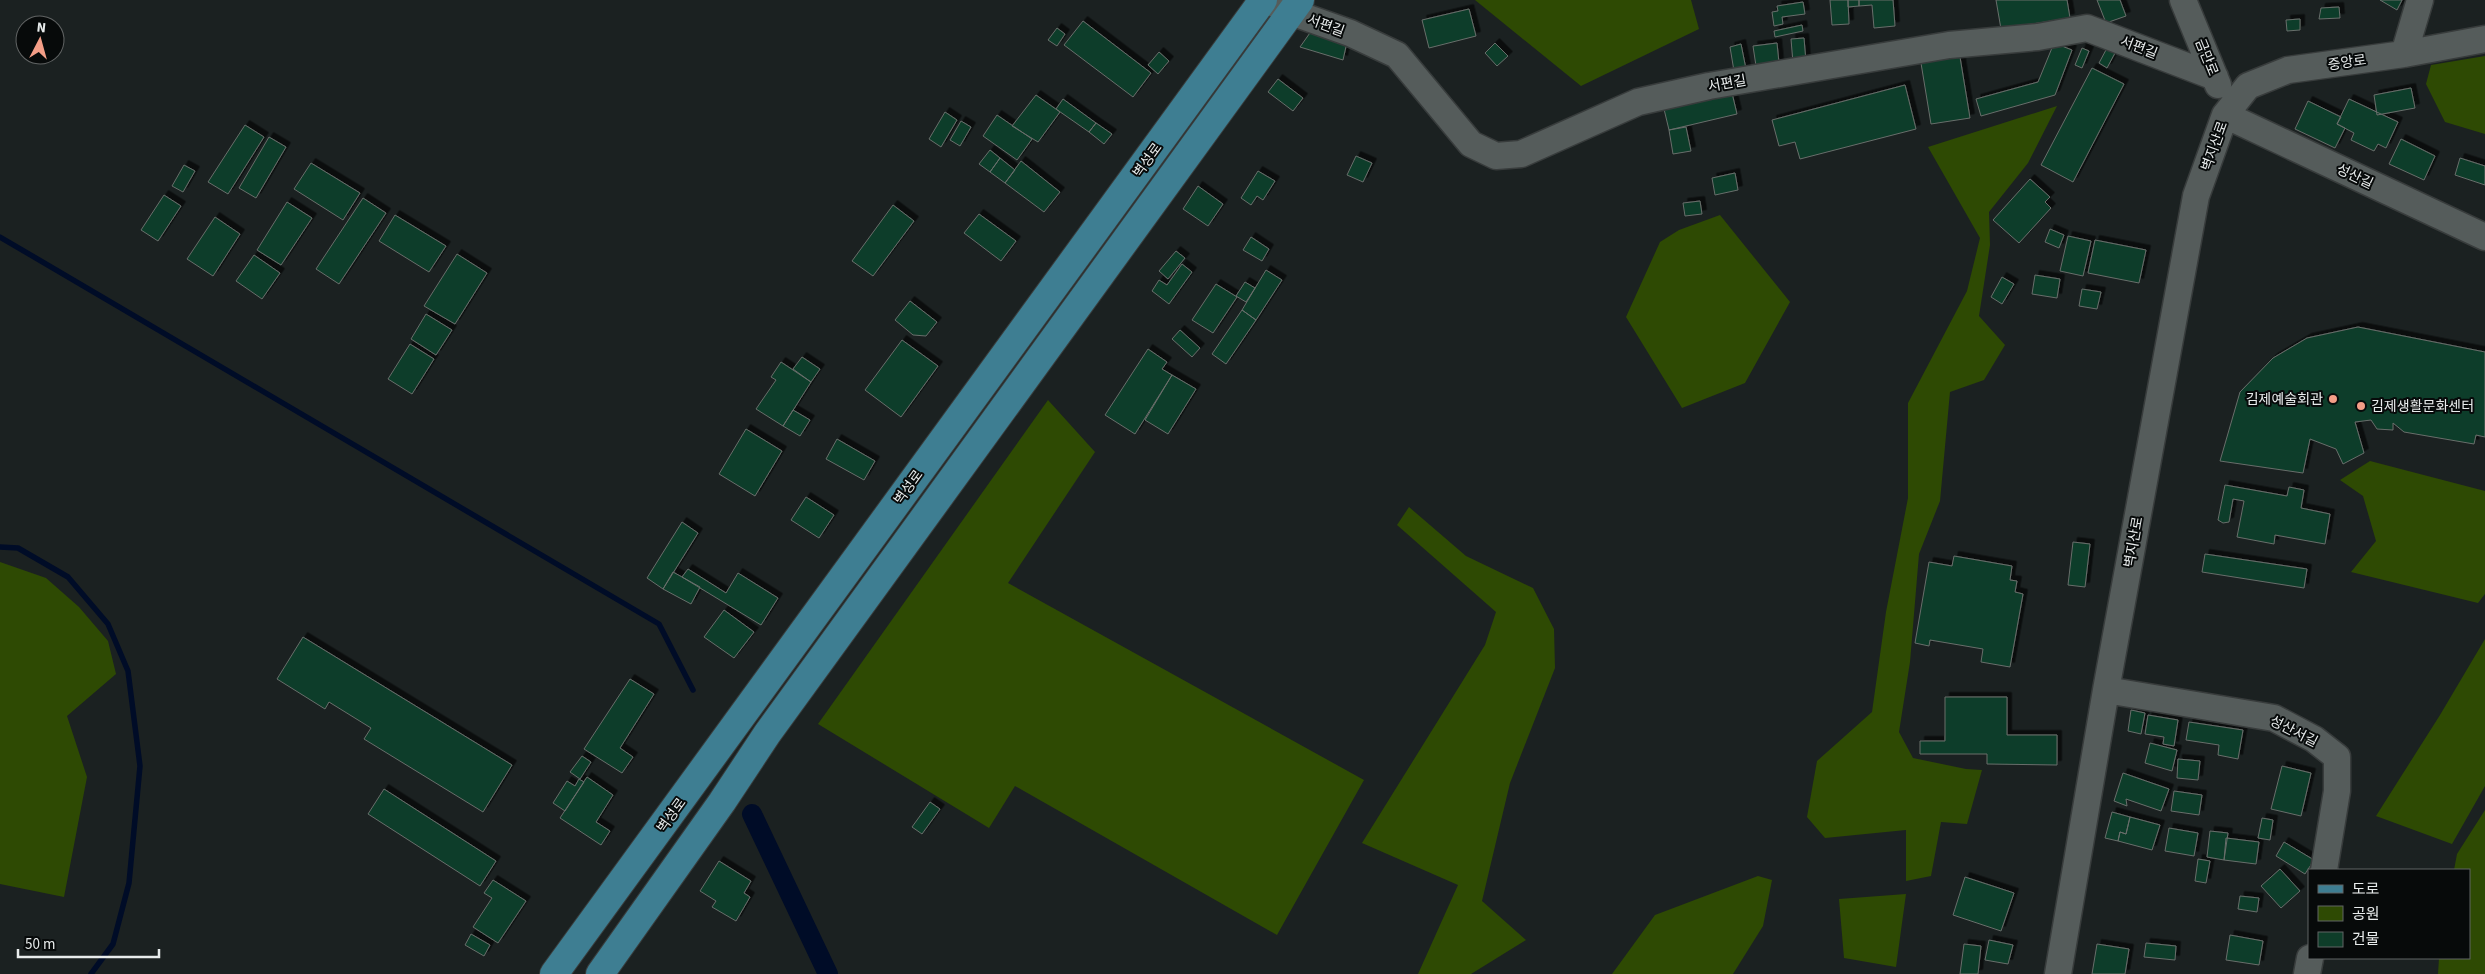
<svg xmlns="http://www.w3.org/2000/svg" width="2485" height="974" viewBox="0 0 2485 974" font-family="'Source Sans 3','Noto Sans KR',sans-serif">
  <defs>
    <filter id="shadow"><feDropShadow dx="4.5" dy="-4.5" stdDeviation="0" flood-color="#0009"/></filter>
  </defs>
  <rect width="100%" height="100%" fill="#1b2121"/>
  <path fill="#2e4a03" d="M 1475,0 L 1691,0 L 1699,29 L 1581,86 Z
    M 2485,56 L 2485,134 L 2445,122 L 2426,84 L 2431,65 Z
    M 2057,106 L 2028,163 L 1989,212 L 1990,245 L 1979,316 L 2005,345 L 1984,380 L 1950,392 L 1940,501 L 1919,554 L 1910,662 L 1899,732 L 1913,758 L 1966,769 L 1982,770 L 1967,824 L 1941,822 L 1931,876 L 1906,881 L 1906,830 L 1825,838 L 1807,817 L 1817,761 L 1872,712 L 1886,612 L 1908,498 L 1908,403 L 1967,291 L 1980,238 L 1928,147 Z
    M 1720,215 L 1790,302 L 1745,383 L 1682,408 L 1626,317 L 1660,242 L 1679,230 Z
    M 1048,400 L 1095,452 L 1008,583 L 1364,780 L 1277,935 L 1015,786 L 989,828 L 818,724 Z
    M 2370,461 L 2485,491 L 2485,594 L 2478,603 L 2351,572 L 2376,541 L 2363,496 L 2340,480 Z
    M 1409,507 L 1466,556 L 1533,588 L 1554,629 L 1555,668 L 1510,783 L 1482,901 L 1526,940 L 1471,974 L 1418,974 L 1458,885 L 1362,843 L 1485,645 L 1496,612 L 1397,525 Z
    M 0,562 L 46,578 L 79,607 L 108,641 L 116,674 L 67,716 L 87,777 L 64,897 L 0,884 Z
    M 2485,639 L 2485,786 L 2452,844 L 2376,816 L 2440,715 Z
    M 2485,810 L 2485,974 L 2438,974 L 2439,958 L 2469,958 L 2469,870 L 2454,870 L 2457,854 Z
    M 1758,876 L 1772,880 L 1763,926 L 1733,974 L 1612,974 L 1655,915 Z
    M 1906,894 L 1896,967 L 1844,958 L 1839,899 Z"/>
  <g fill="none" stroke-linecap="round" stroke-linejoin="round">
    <path stroke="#000c27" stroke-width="5.5" d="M 0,237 L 659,624 L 693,690
      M 0,547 L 18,548 L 68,577 L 108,624 L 128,671 L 140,766 L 129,883 L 113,944 L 91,974"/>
    <path stroke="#000c27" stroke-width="20" d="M 752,814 L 828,974"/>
  </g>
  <path fill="#0e3d29" stroke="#686e6b" filter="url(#shadow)" d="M 1830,0 L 1848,0 L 1849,24 L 1832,25 Z
    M 1848,0 L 1859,0 L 1859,6 L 1848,7 Z
    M 1859,0 L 1893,0 L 1895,26 L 1874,28 L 1872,5 L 1859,6 Z
    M 1996,0 L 2067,0 L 2070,18 L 2001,29 Z
    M 2097,0 L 2120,0 L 2126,16 L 2106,23 Z
    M 2380,0 L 2402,0 L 2397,10 Z
    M 1803,2 L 1805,14 L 1782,17 L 1783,24 L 1774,26 L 1772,12 L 1778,11 L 1777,6 Z
    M 2339,7 L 2340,18 L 2319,19 L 2321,8 Z
    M 1469,9 L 1476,36 L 1429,48 L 1422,20 Z
    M 2300,19 L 2300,30 L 2287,31 L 2286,20 Z
    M 1083,21 L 1151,73 L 1133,97 L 1064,45 Z
    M 1802,25 L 1803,31 L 1775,37 L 1774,31 Z
    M 1057,28 L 1065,34 L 1057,46 L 1048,40 Z
    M 1312,30 L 1347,42 L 1343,60 L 1300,47 Z
    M 1804,38 L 1806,62 L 1793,63 L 1791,39 Z
    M 1495,43 L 1508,56 L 1497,66 L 1485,53 Z
    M 1777,43 L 1779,63 L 1756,66 L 1753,46 Z
    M 2054,43 L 2072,50 L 2055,95 L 1981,116 L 1976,99 L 2038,82 Z
    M 1741,44 L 1746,69 L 1734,71 L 1730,47 Z
    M 2082,48 L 2089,51 L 2082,68 L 2075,65 Z
    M 2107,48 L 2115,53 L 2107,68 L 2099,63 Z
    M 1959,51 L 1970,118 L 1931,124 L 1920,57 Z
    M 1159,52 L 1169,61 L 1158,74 L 1148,65 Z
    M 2092,68 L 2124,84 L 2073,182 L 2041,165 Z
    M 1278,79 L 1303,98 L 1293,111 L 1268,92 Z
    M 1905,85 L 1916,129 L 1800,159 L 1795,142 L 1779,146 L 1772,120 Z
    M 2411,88 L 2415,108 L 2377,115 L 2374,95 Z
    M 1732,93 L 1737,114 L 1669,130 L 1664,109 Z
    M 1036,95 L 1060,112 L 1038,142 L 1012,126 Z
    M 1063,99 L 1096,123 L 1089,132 L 1056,109 Z
    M 2349,99 L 2398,122 L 2386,148 L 2378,144 L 2374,151 L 2351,140 L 2354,133 L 2337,124 Z
    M 2308,101 L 2341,117 L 2337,124 L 2345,128 L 2335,148 L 2295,129 Z
    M 945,112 L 957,120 L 941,147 L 929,139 Z
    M 997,115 L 1032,139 L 1017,160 L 983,136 Z
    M 961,121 L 971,127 L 960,146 L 950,140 Z
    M 1096,123 L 1112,134 L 1104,144 L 1089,132 Z
    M 245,125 L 264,137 L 228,194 L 208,182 Z
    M 1686,127 L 1691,151 L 1673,154 L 1669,130 Z
    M 269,137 L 286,147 L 256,198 L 239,188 Z
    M 2401,139 L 2435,156 L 2424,180 L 2389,164 Z
    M 990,150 L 1000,158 L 990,172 L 979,164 Z
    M 1356,156 L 1372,163 L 1363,182 L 1347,175 Z
    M 1000,158 L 1015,170 L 1005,183 L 990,172 Z
    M 2460,158 L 2485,166 L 2485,185 L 2455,175 Z
    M 1021,161 L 1060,192 L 1044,212 L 1005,183 Z
    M 311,163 L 360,193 L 343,220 L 294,189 Z
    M 184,165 L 195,171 L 183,192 L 172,186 Z
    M 1258,171 L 1275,181 L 1263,200 L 1257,196 L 1251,205 L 1241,198 Z
    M 1735,173 L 1738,190 L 1715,195 L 1712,178 Z
    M 2030,179 L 2050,197 L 2045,202 L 2051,208 L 2019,243 L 1993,220 Z
    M 1198,186 L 1223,204 L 1208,226 L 1183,209 Z
    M 164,195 L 181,206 L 158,241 L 141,230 Z
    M 363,198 L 386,213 L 339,284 L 316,269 Z
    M 1700,201 L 1702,214 L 1685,216 L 1683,203 Z
    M 287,202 L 312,218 L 281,265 L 257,250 Z
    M 893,205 L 914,221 L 873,276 L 852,261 Z
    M 979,214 L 1016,241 L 1001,261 L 964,233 Z
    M 395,215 L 446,246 L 429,272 L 379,241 Z
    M 215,217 L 240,234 L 213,276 L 187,259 Z
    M 2050,229 L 2064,235 L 2059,248 L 2045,242 Z
    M 2068,236 L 2091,241 L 2083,276 L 2060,271 Z
    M 1251,237 L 1269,249 L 1262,261 L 1243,250 Z
    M 2095,240 L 2146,250 L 2139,283 L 2088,273 Z
    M 1176,251 L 1185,258 L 1168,279 L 1159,271 Z
    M 457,254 L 487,273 L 455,324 L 424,306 Z
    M 254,255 L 280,273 L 262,299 L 236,281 Z
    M 1182,264 L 1192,272 L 1169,304 L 1152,291 L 1159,280 L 1167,285 Z
    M 1266,270 L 1282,280 L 1256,320 L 1242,310 Z
    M 2035,275 L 2060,279 L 2057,298 L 2032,294 Z
    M 2002,277 L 2014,284 L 2002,304 L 1991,297 Z
    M 1245,282 L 1255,288 L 1246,302 L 1236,296 Z
    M 1216,284 L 1237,297 L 1213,333 L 1192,320 Z
    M 2082,289 L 2101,292 L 2097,309 L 2079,306 Z
    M 910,301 L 937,322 L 926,336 L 913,335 L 895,320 Z
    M 1242,310 L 1256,320 L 1226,364 L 1212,354 Z
    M 426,314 L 452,330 L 436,355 L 411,339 Z
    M 2358,327 L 2485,352 L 2485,437 L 2476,435 L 2474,444 L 2404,432 L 2393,423 L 2393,430 L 2377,429 L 2371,420 L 2355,422 L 2364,453 L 2343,464 L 2336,449 L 2310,439 L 2303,473 L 2220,461 L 2240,392 L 2273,358 L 2307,338 Z
    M 1180,330 L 1200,348 L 1192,357 L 1172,339 Z
    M 902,340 L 938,366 L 901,417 L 865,390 Z
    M 410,344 L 434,359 L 412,394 L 388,379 Z
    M 1148,349 L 1167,362 L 1162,369 L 1172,375 L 1135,434 L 1105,415 Z
    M 802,357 L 820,369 L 811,382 L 793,369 Z
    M 781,362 L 811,382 L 783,426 L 756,409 L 776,380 L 771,377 Z
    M 1172,375 L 1196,389 L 1168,434 L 1145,420 Z
    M 793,410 L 810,420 L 800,436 L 783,426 Z
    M 746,429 L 782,451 L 755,496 L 719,474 Z
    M 837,439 L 875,461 L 864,480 L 826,459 Z
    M 2225,485 L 2287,496 L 2289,487 L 2304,490 L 2301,508 L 2330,514 L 2325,544 L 2275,535 L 2274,544 L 2237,537 L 2244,501 L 2233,499 L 2229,522 L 2223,523 L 2218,520 Z
    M 806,497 L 834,515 L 819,538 L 791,520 Z
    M 682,522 L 698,533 L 663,589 L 647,578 Z
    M 2073,542 L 2090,544 L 2085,587 L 2068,585 Z
    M 2205,554 L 2307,569 L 2304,588 L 2202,572 Z
    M 1954,556 L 2012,566 L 2010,580 L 2017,581 L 2015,592 L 2023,594 L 2010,667 L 1981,662 L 1983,649 L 1930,640 L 1929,646 L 1915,643 L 1929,562 L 1952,566 Z
    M 688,569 L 726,593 L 738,573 L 778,598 L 761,625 L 682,577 Z
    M 673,572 L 700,587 L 691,604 L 663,589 Z
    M 724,610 L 754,632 L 734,658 L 704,637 Z
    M 303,637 L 512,765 L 483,812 L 364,739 L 371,728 L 329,702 L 325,709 L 277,679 Z
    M 630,679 L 654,694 L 620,748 L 633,757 L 622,773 L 584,749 Z
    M 1945,697 L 2007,697 L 2007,735 L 2057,735 L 2057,765 L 1987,764 L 1987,754 L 1920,754 L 1920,741 L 1945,741 Z
    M 2131,710 L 2145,713 L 2141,734 L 2128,731 Z
    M 2148,715 L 2178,720 L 2174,746 L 2163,744 L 2164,737 L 2145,734 Z
    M 2189,722 L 2243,730 L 2238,759 L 2218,755 L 2219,745 L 2186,740 Z
    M 2150,743 L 2177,750 L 2172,771 L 2145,763 Z
    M 582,756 L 591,762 L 580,779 L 570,772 Z
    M 2178,759 L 2200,761 L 2198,780 L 2177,778 Z
    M 2282,766 L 2311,773 L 2301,816 L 2271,809 Z
    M 2123,773 L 2169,789 L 2161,811 L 2126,799 L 2127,806 L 2114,801 Z
    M 587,777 L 613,795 L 596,822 L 610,831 L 601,845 L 560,818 Z
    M 579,779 L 584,782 L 565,811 L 553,803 L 567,781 L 575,786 Z
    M 384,789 L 496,861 L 480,886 L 368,814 Z
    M 2174,791 L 2202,795 L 2199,815 L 2171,811 Z
    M 930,802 L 940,809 L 922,834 L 912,827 Z
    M 2112,812 L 2130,817 L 2126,834 L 2120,832 L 2118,841 L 2105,838 Z
    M 2130,817 L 2160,825 L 2152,850 L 2118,841 L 2120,832 L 2126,834 Z
    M 2262,818 L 2273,820 L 2270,840 L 2258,838 Z
    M 2169,828 L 2198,833 L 2194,856 L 2165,851 Z
    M 2210,831 L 2228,833 L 2224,860 L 2207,857 Z
    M 2226,838 L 2259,842 L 2256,864 L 2224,860 Z
    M 2284,842 L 2314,860 L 2305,874 L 2276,856 Z
    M 2198,859 L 2210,861 L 2206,883 L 2195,881 Z
    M 719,861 L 751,881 L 744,893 L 750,897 L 736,921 L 712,907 L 716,901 L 700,891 Z
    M 2280,869 L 2300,891 L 2281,908 L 2261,886 Z
    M 1965,877 L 2014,893 L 2001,931 L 1953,915 Z
    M 493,880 L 526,901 L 498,943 L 473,927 L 492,898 L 484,893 Z
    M 2240,896 L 2259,898 L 2257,912 L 2238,909 Z
    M 471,934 L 490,945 L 484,956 L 465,945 Z
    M 2230,935 L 2263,941 L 2259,965 L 2226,960 Z
    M 1989,940 L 2013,945 L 2008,964 L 1985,960 Z
    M 2146,943 L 2176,946 L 2175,960 L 2144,957 Z
    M 1964,944 L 1981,946 L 1978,974 L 1960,974 Z
    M 2097,944 L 2129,949 L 2125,974 L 2092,974 Z"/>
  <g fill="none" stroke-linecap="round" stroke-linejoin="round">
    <g stroke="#383c3c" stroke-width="29">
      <path id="minor" d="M 1267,0 L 1291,12 L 1350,33 L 1397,55 L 1471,144 L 1496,156 L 1521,154 L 1638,102 L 1709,86 L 1949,45 L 2038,37 L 2087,28 L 2215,77
        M 2183,0 L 2218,85
        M 2404,54 L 2420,0
        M 2225,115 L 2485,237
        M 2106,690 L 2274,718 L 2314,739 L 2337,757 L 2337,791 L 2324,870
        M 2058,974 L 2106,690 L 2196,196 L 2225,115 L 2248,86 L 2288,70 L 2404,54 L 2485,39
        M 2307,974 L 2310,958"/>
    </g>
    <g stroke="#383c3c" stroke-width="30">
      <path id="major" d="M 554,974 L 1263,0
        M 600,974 L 722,802 L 767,734 L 1300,0"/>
    </g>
    <use href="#minor" stroke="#555c5b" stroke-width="26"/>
    <use href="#major" stroke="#3e7e92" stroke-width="28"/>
  </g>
  <g fill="#f49e87" stroke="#070a0a" stroke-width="2">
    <circle cx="2333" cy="399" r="5"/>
    <circle cx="2361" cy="406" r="5"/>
  </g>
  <g text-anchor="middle" stroke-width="4" stroke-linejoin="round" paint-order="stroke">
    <g font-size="14" fill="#e8ecec" stroke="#070a0a">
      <text transform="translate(1326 25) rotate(20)" y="5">서편길</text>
      <text transform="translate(2139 47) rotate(21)" y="5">서편길</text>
      <text transform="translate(2207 57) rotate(68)" y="5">금만로</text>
      <text transform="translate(2347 62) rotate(-8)" y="5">중앙로</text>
      <text transform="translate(1727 83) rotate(-10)" y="5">서편길</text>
      <text transform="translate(2214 146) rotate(-70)" y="5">벽지산로</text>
      <text transform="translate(1147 160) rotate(-54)" y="5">벽성로</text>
      <text transform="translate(2355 176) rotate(25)" y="5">성산길</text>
      <text transform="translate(908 487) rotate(-54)" y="5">벽성로</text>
      <text transform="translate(2133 542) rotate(-80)" y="5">벽지산로</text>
      <text transform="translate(2294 731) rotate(27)" y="5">성산서길</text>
      <text transform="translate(671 815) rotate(-54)" y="5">벽성로</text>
    </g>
    <g font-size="14" fill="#e8ecec" stroke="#070a0a" text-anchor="end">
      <text x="2323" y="404">김제예술회관</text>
      <text x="2371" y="411" text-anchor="start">김제생활문화센터</text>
    </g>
  </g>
  <rect x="2308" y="869" width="162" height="90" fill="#070a0a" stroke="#616464"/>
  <rect x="2318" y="885" width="25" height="8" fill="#3e7e92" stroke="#616464"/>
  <text x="2352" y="894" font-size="15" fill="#e8ecec">도로</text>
  <rect x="2318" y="906" width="25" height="15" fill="#2e4a03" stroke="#616464"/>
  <text x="2352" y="919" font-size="15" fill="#e8ecec">공원</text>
  <rect x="2318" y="932" width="25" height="15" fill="#0e3d29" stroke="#616464"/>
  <text x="2352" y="944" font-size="15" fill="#e8ecec">건물</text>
  <g transform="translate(40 40) rotate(6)"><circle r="24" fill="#070a0a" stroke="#616464"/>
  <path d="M0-4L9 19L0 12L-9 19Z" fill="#f49e87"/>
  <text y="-8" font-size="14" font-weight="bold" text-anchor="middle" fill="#e8ecec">N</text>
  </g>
  <path d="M18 949v8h141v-8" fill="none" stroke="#e8ecec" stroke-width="2.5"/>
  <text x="25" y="949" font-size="15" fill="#e8ecec" stroke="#070a0a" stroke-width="4" paint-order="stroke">50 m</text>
</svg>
